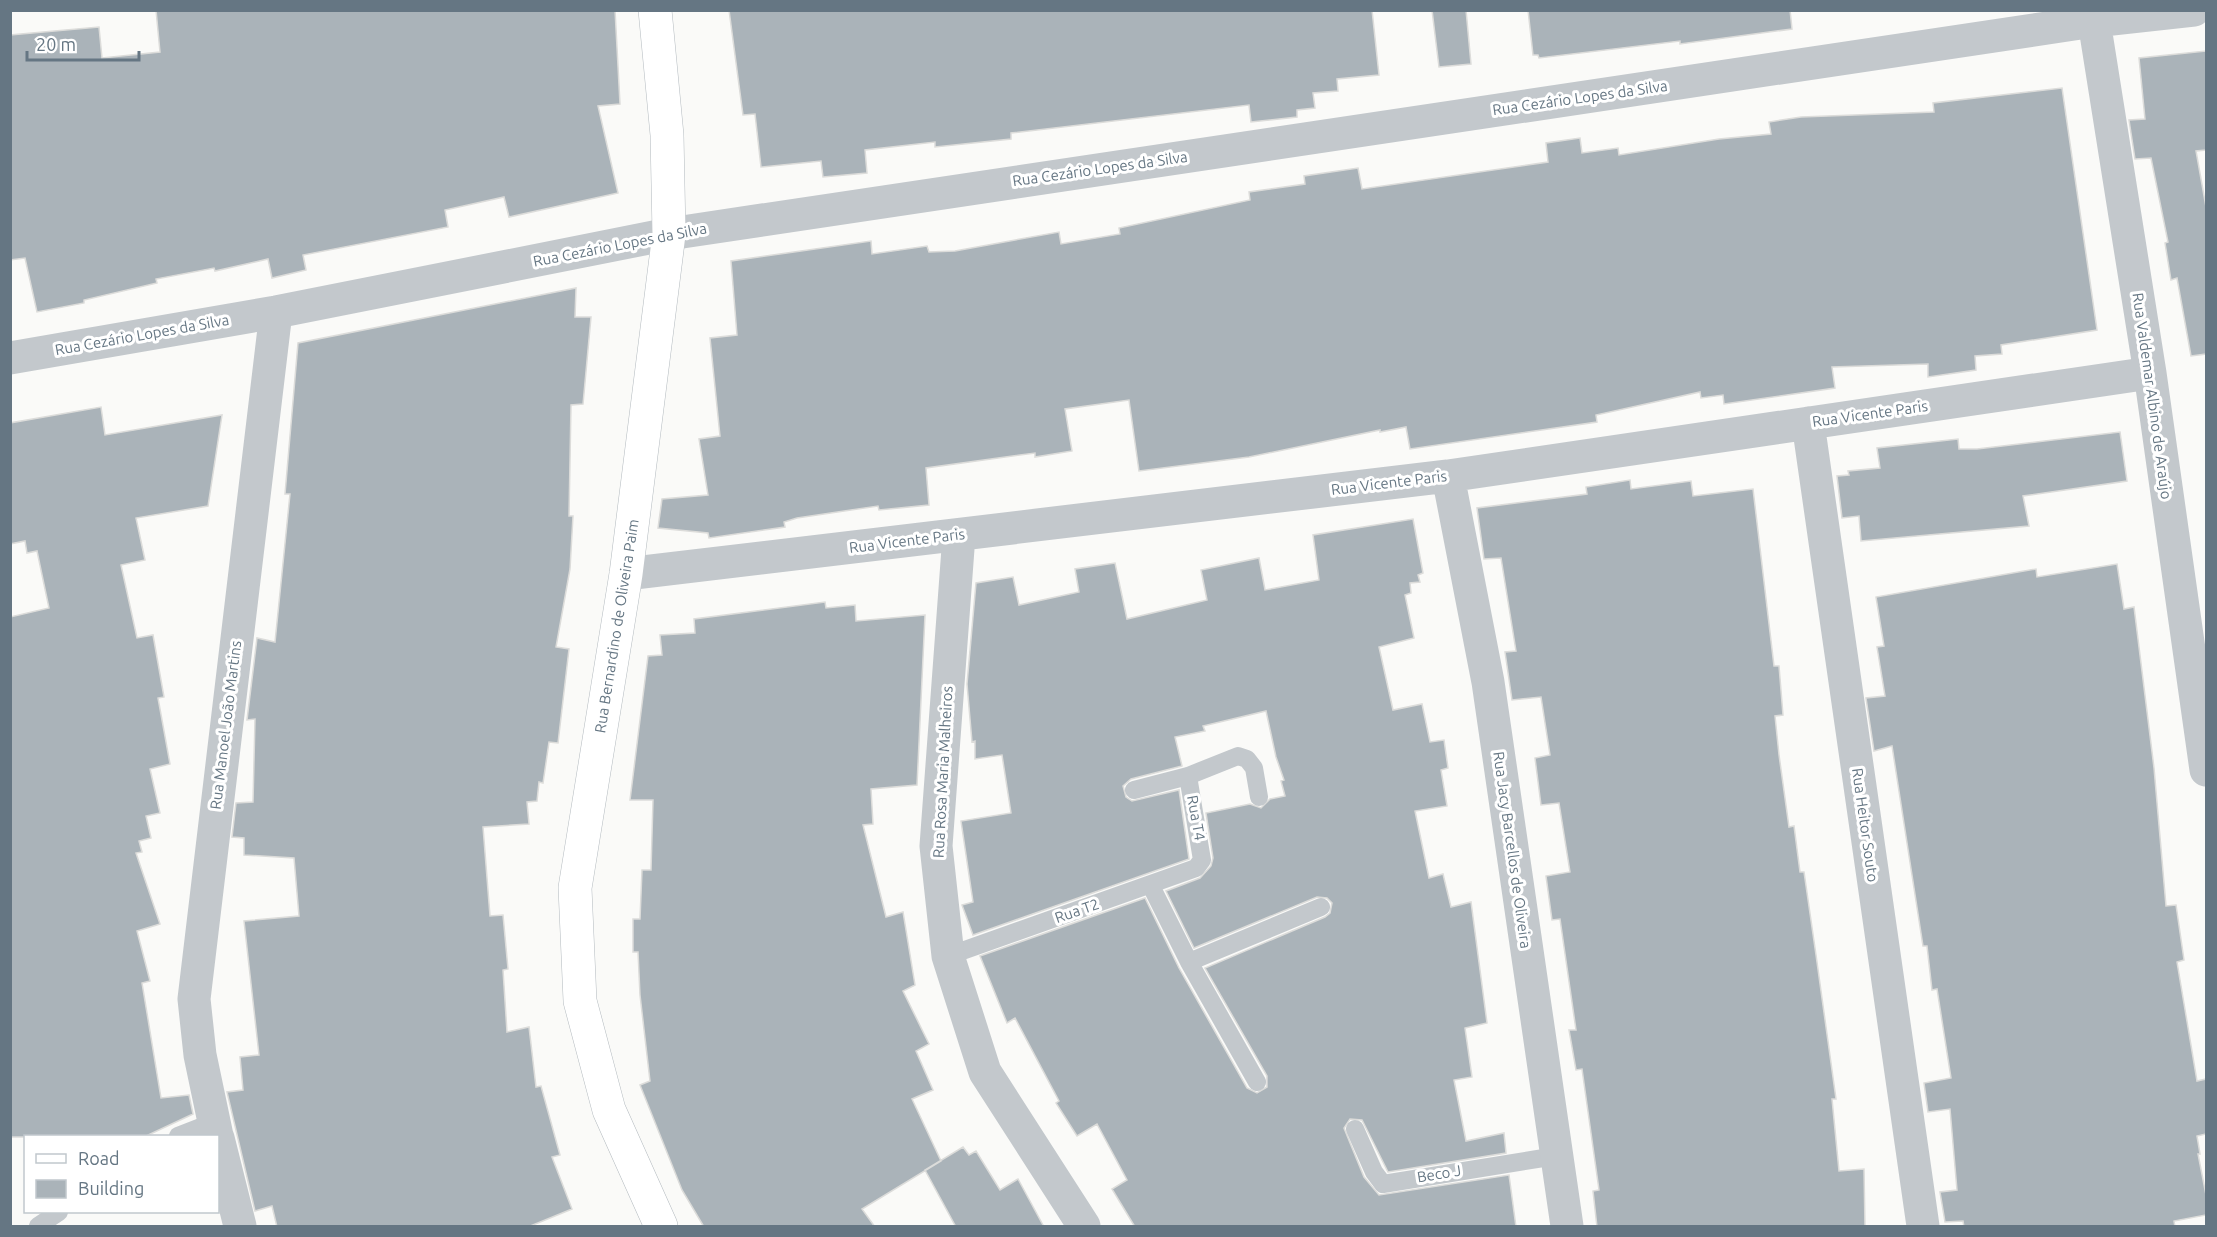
<svg xmlns="http://www.w3.org/2000/svg" width="2217" height="1237" viewBox="0 0 2217 1237" font-family="Ubuntu,sans-serif">
  <rect width="100%" height="100%" fill="#fafaf8"/>
  <path fill="#aab3b9" stroke="#dcdcda" stroke-width="1.5" d="M 156,10 L 615,10 L 620,104 L 598,106 L 618,193 L 509,217 L 504,197 L 445,210 L 448,227 L 303,255 L 306,270 L 272,278 L 268,259 L 215,271 L 214,268 L 156,279 L 157,283 L 84,300 L 84,303 L 37,312 L 25,258 L 10,260 L 10,35 L 99,27 L 102,58 L 160,52 Z
    M 729,10 L 1372,10 L 1379,75 L 1337,79 L 1338,91 L 1313,93 L 1315,108 L 1297,110 L 1297,117 L 1251,122 L 1249,105 L 1011,133 L 1011,139 L 935,147 L 935,142 L 865,150 L 867,173 L 823,177 L 821,161 L 761,167 L 755,114 L 743,115 Z
    M 1432,10 L 1466,10 L 1471,64 L 1439,67 Z
    M 1528,10 L 1790,10 L 1792,29 L 1680,44 L 1680,41 L 1539,58 L 1538,55 L 1533,55 Z
    M 2206,51 L 2206,150 L 2196,151 L 2206,207 L 2206,354 L 2191,356 L 2177,278 L 2171,280 L 2165,243 L 2168,242 L 2151,158 L 2135,159 L 2129,120 L 2145,119 L 2139,58 Z
    M 2062,88 L 2097,330 L 2001,345 L 2002,354 L 1975,356 L 1976,370 L 1928,377 L 1928,364 L 1832,367 L 1835,388 L 1724,404 L 1723,395 L 1701,398 L 1700,392 L 1596,415 L 1597,422 L 1410,449 L 1406,427 L 1380,432 L 1380,430 L 1249,457 L 1139,471 L 1129,400 L 1065,409 L 1072,451 L 1035,457 L 1035,453 L 926,468 L 929,505 L 879,510 L 878,506 L 797,518 L 784,522 L 785,527 L 709,538 L 708,533 L 658,528 L 662,499 L 708,495 L 699,439 L 720,436 L 710,338 L 737,335 L 731,261 L 871,241 L 872,254 L 927,246 L 929,252 L 955,251 L 1059,232 L 1061,244 L 1120,234 L 1119,228 L 1250,200 L 1249,192 L 1305,184 L 1304,176 L 1358,168 L 1362,189 L 1548,162 L 1546,143 L 1580,138 L 1582,153 L 1618,148 L 1619,155 L 1719,139 L 1771,134 L 1769,122 L 1801,117 L 1934,112 L 1933,103 Z
    M 576,288 L 575,317 L 591,317 L 583,404 L 571,405 L 569,516 L 573,516 L 570,569 L 556,647 L 569,649 L 558,743 L 549,742 L 543,783 L 539,782 L 537,801 L 527,802 L 529,824 L 483,827 L 490,916 L 503,915 L 508,969 L 503,970 L 507,1032 L 529,1027 L 536,1087 L 541,1086 L 560,1155 L 552,1157 L 572,1209 L 528,1227 L 277,1227 L 272,1206 L 255,1211 L 227,1092 L 243,1090 L 240,1057 L 259,1055 L 244,921 L 299,916 L 294,858 L 244,855 L 244,838 L 232,837 L 236,803 L 253,802 L 255,719 L 247,720 L 257,638 L 275,642 L 290,494 L 285,494 L 298,343 Z
    M 101,407 L 105,435 L 222,415 L 208,506 L 136,518 L 145,560 L 121,565 L 137,638 L 153,635 L 164,697 L 158,698 L 170,764 L 150,769 L 160,813 L 146,816 L 151,838 L 139,841 L 142,852 L 136,853 L 160,924 L 137,931 L 150,981 L 142,983 L 161,1098 L 189,1095 L 193,1114 L 144,1137 L 10,1137 L 10,617 L 49,608 L 37,551 L 27,553 L 25,541 L 10,544 L 10,423 Z
    M 2120,432 L 2127,481 L 2023,496 L 2029,526 L 1861,541 L 1859,516 L 1842,518 L 1837,476 L 1849,475 L 1848,471 L 1880,468 L 1877,448 L 1958,439 L 1959,449 L 1977,449 Z
    M 1630,480 L 1631,489 L 1691,481 L 1693,496 L 1753,489 L 1774,666 L 1779,666 L 1783,715 L 1775,716 L 1779,755 L 1789,827 L 1794,826 L 1800,872 L 1804,872 L 1816,955 L 1836,1099 L 1832,1099 L 1839,1171 L 1864,1169 L 1865,1227 L 1597,1227 L 1593,1191 L 1599,1190 L 1582,1069 L 1576,1070 L 1569,1030 L 1576,1030 L 1560,919 L 1552,920 L 1546,876 L 1570,872 L 1559,803 L 1541,805 L 1535,758 L 1550,755 L 1541,697 L 1512,700 L 1505,652 L 1516,651 L 1501,558 L 1484,559 L 1477,508 L 1587,494 L 1586,487 Z
    M 1413,519 L 1423,573 L 1418,575 L 1420,582 L 1410,583 L 1411,593 L 1405,595 L 1414,638 L 1379,647 L 1393,710 L 1422,704 L 1430,742 L 1444,740 L 1448,768 L 1441,770 L 1447,806 L 1415,811 L 1429,878 L 1443,874 L 1451,907 L 1471,902 L 1487,1023 L 1465,1028 L 1472,1077 L 1454,1080 L 1466,1141 L 1504,1133 L 1506,1153 L 1388,1172 L 1362,1120 L 1350,1119 L 1344,1128 L 1364,1177 L 1379,1195 L 1509,1175 L 1516,1227 L 1135,1227 L 1112,1189 L 1127,1180 L 1097,1124 L 1077,1136 L 1056,1103 L 1059,1101 L 1015,1018 L 1007,1023 L 980,956 L 1145,898 L 1179,968 L 1247,1088 L 1257,1093 L 1267,1087 L 1267,1076 L 1205,968 L 1325,917 L 1330,913 L 1332,903 L 1327,898 L 1317,897 L 1194,948 L 1166,891 L 1200,878 L 1211,866 L 1213,858 L 1206,813 L 1250,804 L 1261,808 L 1270,799 L 1285,796 L 1281,781 L 1284,780 L 1276,757 L 1266,711 L 1203,726 L 1205,731 L 1175,737 L 1182,766 L 1131,779 L 1123,786 L 1126,797 L 1132,801 L 1179,790 L 1189,859 L 973,935 L 962,905 L 973,902 L 961,821 L 1011,813 L 1002,755 L 975,759 L 975,741 L 972,742 L 967,684 L 976,583 L 1013,577 L 1019,605 L 1079,592 L 1075,569 L 1115,563 L 1127,619 L 1207,600 L 1201,570 L 1259,558 L 1265,590 L 1319,580 L 1313,535 Z
    M 2117,564 L 2124,609 L 2134,607 L 2154,768 L 2166,906 L 2176,905 L 2184,960 L 2177,962 L 2197,1081 L 2206,1079 L 2206,1134 L 2197,1136 L 2200,1154 L 2198,1154 L 2206,1195 L 2206,1215 L 2174,1221 L 2175,1227 L 1964,1227 L 1963,1221 L 1945,1222 L 1940,1192 L 1957,1190 L 1950,1109 L 1928,1112 L 1924,1083 L 1951,1078 L 1937,989 L 1932,990 L 1927,946 L 1923,946 L 1892,746 L 1874,751 L 1866,698 L 1885,696 L 1877,647 L 1884,646 L 1876,597 L 2036,569 L 2037,577 Z
    M 825,602 L 826,608 L 855,605 L 856,621 L 925,615 L 917,785 L 871,789 L 873,824 L 863,825 L 886,917 L 903,912 L 915,985 L 903,991 L 929,1044 L 916,1051 L 933,1090 L 912,1099 L 941,1161 L 862,1209 L 875,1227 L 704,1227 L 682,1190 L 640,1085 L 650,1081 L 640,995 L 638,952 L 633,952 L 633,919 L 640,919 L 642,870 L 651,870 L 653,800 L 630,800 L 648,656 L 662,655 L 660,635 L 695,633 L 694,619 Z
    M 963,1147 L 969,1155 L 976,1151 L 1000,1190 L 1018,1179 L 1044,1227 L 956,1227 L 925,1170 Z"/>
  <g fill="none" stroke-linecap="round" stroke-linejoin="round">
    <g stroke="#b3babf" stroke-width="34">
      <path id="secondary" d="M 655,10 L 667,135 L 669,234 L 626,574 L 575,888 L 580,1001 L 609,1110 L 661,1226"/>
    </g>
    <path stroke="#c3c8cc" stroke-width="18" d="M 1134,790 L 1188,776 L 1238,756 L 1247,759 L 1254,768 L 1259,797
      M 1151,886 L 1189,962 L 1257,1082
      M 948,956 L 1196,868 L 1202,860 L 1188,776
      M 1189,962 L 1321,907
      M 1355,1129 L 1374,1172 L 1383,1184 L 1556,1156
      M 178,1136 L 214,1122
      M 38,1226 L 59,1212"/>
    <path stroke="#c3c8cc" stroke-width="33" d="M 2094,21 L 2150,373 L 2206,770
      M 10,358 L 276,312 L 669,234 L 2094,21 L 2194,10
      M 1808,423 L 1923,1226
      M 1448,476 L 1488,682 L 1567,1226
      M 959,535 L 936,846 L 948,956 L 985,1072 L 1084,1226
      M 626,574 L 1448,476 L 2150,373
      M 217,1136 L 200,1055 L 194,999 L 276,312
      M 218,1138 L 240,1226"/>
    <use href="#secondary" stroke="#fff" stroke-width="33"/>
  </g>
  <g text-anchor="middle" stroke-width="6" stroke-linejoin="round" paint-order="stroke">
    <g font-size="15" fill="#657683" stroke="#fff">
      <text transform="translate(1580 98) rotate(-8)" y="5">Rua Cezário Lopes da Silva</text>
      <text transform="translate(1100 169) rotate(-8)" y="5">Rua Cezário Lopes da Silva</text>
      <text transform="translate(620 245) rotate(-11)" y="5">Rua Cezário Lopes da Silva</text>
      <text transform="translate(142 335) rotate(-10)" y="5">Rua Cezário Lopes da Silva</text>
      <text transform="translate(2152 396) rotate(82)" y="5">Rua Valdemar Albino de Araújo</text>
      <text transform="translate(1870 414) rotate(-8)" y="5">Rua Vicente Paris</text>
      <text transform="translate(1389 483) rotate(-7)" y="5">Rua Vicente Paris</text>
      <text transform="translate(907 541) rotate(-7)" y="5">Rua Vicente Paris</text>
      <text transform="translate(617 626) rotate(-81)" y="5">Rua Bernardino de Oliveira Paim</text>
      <text transform="translate(226 725) rotate(-83)" y="5">Rua Manoel João Martins</text>
      <text transform="translate(943 772) rotate(-87)" y="5">Rua Rosa Maria Malheiros</text>
      <text transform="translate(1196 818) rotate(80)" y="5">Rua T4</text>
      <text transform="translate(1865 825) rotate(82)" y="5">Rua Heitor Souto</text>
      <text transform="translate(1512 850) rotate(82)" y="5">Rua Jacy Barcellos de Oliveira</text>
      <text transform="translate(1077 911) rotate(-19)" y="5">Rua T2</text>
      <text transform="translate(1439 1174) rotate(-9)" y="5">Beco J</text>
    </g>
  </g>
  <rect width="2217" height="1237" fill="none" stroke="#657683" stroke-width="24"/>
  <rect x="24" y="1135" width="195" height="78" fill="#ffffff" stroke="#c1c8cd" stroke-width="1.5"/>
  <rect x="36" y="1154" width="30" height="9" fill="#ffffff" stroke="#c1c8cd" stroke-width="1.5"/>
  <text x="78" y="1165" font-size="18" fill="#657683">Road</text>
  <rect x="36" y="1180" width="30" height="18" fill="#aab3b9" stroke="#c1c8cd" stroke-width="1.5"/>
  <text x="78" y="1195" font-size="18" fill="#657683">Building</text>
  <path d="M27 51v9h112v-9" fill="none" stroke="#657683" stroke-width="3"/>
  <text x="36" y="51" font-size="18" fill="#657683" stroke="#ffffff" stroke-width="4.5" paint-order="stroke">20 m</text>
</svg>
